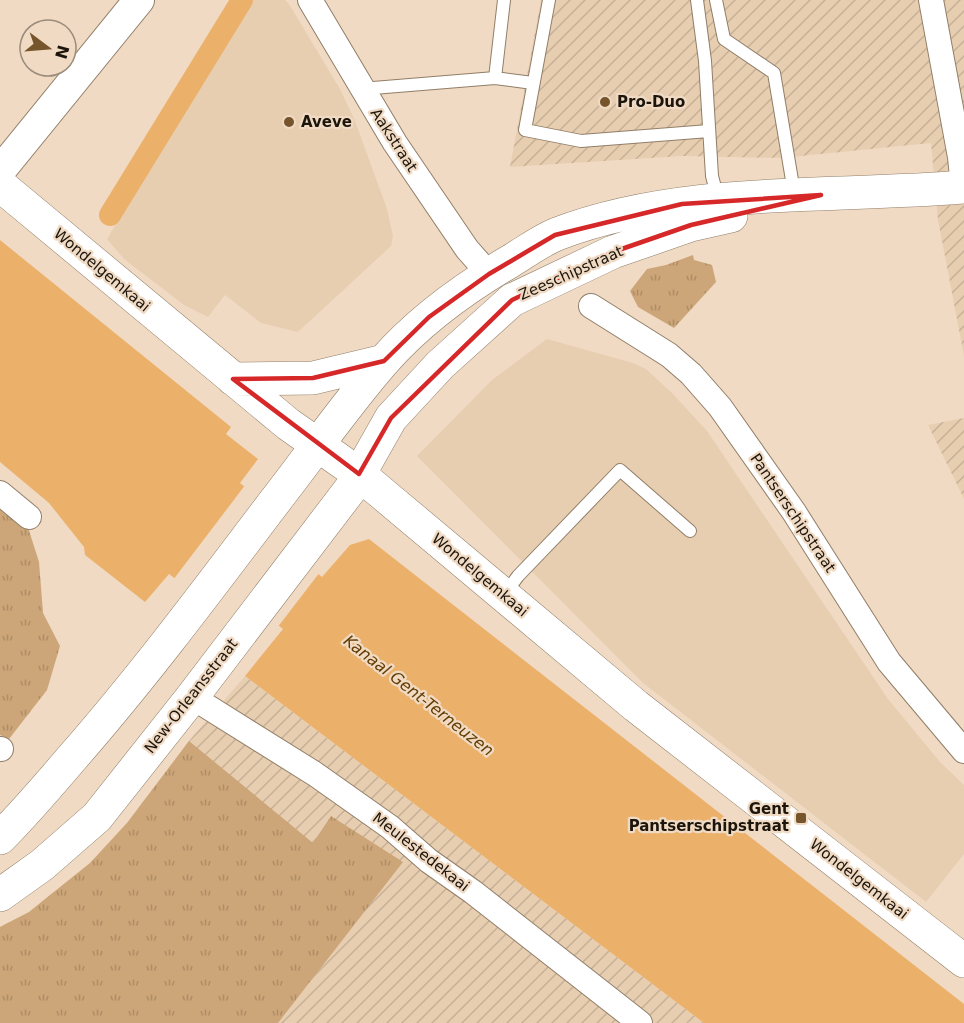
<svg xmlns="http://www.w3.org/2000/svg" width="964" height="1023" viewBox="0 0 964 1023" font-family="'DejaVu Sans',sans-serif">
  <defs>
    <pattern id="industrial-furrows" width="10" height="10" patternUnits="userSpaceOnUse" patternTransform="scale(1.5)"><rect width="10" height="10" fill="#e8ceb1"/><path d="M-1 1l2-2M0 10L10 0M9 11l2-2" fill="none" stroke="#c6b097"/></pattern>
    <pattern id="grass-tufts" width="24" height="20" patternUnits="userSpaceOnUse" patternTransform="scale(1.5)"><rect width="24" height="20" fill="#cca578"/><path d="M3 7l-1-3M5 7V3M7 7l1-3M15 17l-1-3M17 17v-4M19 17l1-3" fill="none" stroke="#af8d67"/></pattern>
  </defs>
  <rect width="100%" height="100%" fill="#f0dac3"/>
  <path fill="#e8ceb1" d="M 250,0 L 285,0 L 289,4 L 340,89 L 355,121 L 387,209 L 393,236 L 391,246 L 298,332 L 261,323 L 225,295 L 208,317 L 184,305 L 124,259 L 107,239 Z
    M 547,339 L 633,363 L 646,369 L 673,394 L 707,431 L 888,699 L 940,762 L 964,785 L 964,854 L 926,902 L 643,683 L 417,456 L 492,380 Z"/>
  <path fill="url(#industrial-furrows)" d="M 541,0 L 964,0 L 964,356 L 938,220 L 931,143 L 781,158 L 682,156 L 510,167 Z
    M 964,418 L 964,499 L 928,425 Z
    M 245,676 L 704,1023 L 0,1023 L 0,927 L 29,912 L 90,863 L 127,823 L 189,741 Z"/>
  <path fill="url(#grass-tufts)" d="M 693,255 L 694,260 L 712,265 L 716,282 L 674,328 L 638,307 L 630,291 L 647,269 L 666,265 Z
    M 0,499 L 25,518 L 39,562 L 43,613 L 60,646 L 47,690 L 9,739 L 0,735 Z
    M 189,741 L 313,843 L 331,816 L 403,862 L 278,1023 L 0,1023 L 0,927 L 29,912 L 90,863 L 127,823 Z"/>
  <path fill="#ebb16b" d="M 0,240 L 231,427 L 226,434 L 258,459 L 240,483 L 251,492 L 237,510 L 322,577 L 350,545 L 369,539 L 964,1004 L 964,1023 L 704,1023 L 245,676 L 283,629 L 197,562 L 181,583 L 169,574 L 145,602 L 85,555 L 84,547 L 49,503 L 0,462 Z"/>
  <path fill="#f0dac3" d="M 246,484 L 254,492 L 241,509 L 320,572 L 277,628 L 197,566 L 182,585 L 173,580 Z"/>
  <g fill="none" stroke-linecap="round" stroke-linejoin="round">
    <path stroke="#ebb16b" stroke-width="22" d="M 110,215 L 242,0"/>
    <g stroke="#917e68" stroke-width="14">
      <path id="service" d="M 549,0 L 525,130 L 581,141 L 709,131
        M 697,0 L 705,61 L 712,176 L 718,199
        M 716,0 L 724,39 L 774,73 L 794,192
        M 495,78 L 533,83
        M 361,89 L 495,78 L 504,0
        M 504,595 L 518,576 L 620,470 L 690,531"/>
    </g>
    <g stroke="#917e68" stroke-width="26">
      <path id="minor" d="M 310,0 L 395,143 L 467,249 L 489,274
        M 931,0 L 960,157 L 963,187
        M 591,306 L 669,355 L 691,374 L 720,407 L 794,512 L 889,662 L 964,751
        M 0,493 L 29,517
        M 192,697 L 315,774 L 390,827 L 429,861 L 473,892 L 640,1023
        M 0,749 L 1,749"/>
    </g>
    <g stroke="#917e68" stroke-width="32">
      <path id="tertiary" d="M 0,171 L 139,0"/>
    </g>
    <g stroke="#917e68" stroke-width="34">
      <path id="secondary" d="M 0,185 L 288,424 L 359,474 L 636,706 L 964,961
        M 233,379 L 313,378 L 384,361
        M 0,838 C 25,813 48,786 71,759 C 142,678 207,591 272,505 C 309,458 343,408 383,362 C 418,322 463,289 509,262 C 524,253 540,241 557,234 C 681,186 832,198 964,187
        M 0,895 L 42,865 L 97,817 L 192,697 L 352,487 L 391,418 L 440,365 L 512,300 L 613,252 L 691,225 L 731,216"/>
    </g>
    <use href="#service" stroke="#fff" stroke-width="12"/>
    <use href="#minor" stroke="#fff" stroke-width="24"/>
    <use href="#tertiary" stroke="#fff" stroke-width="30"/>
    <use href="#secondary" stroke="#fff" stroke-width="33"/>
  </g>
  <path fill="none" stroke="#d62828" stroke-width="4.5" stroke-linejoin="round" d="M 821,195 L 691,225 L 613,252 L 512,300 L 391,418 L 359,474 L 233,379 L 313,378 L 384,361 L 429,317 L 489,274 L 555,235 L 682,204 Z"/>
  <g fill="#76552c" stroke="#f0dac3" stroke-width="2">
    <circle cx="605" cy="102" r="6"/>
    <circle cx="289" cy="122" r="6"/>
    <rect x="795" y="812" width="12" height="12" rx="3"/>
  </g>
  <g text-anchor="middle" stroke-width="4.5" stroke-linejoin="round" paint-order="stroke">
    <g font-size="15" font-weight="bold" fill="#1c150c" stroke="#f0dac3" text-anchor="start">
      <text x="617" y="107">Pro-Duo</text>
      <text x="301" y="127">Aveve</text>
      <text x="789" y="814" text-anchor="end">Gent<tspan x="789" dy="17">Pantserschipstraat</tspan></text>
    </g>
    <g font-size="15" fill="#1c150c" stroke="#f0dac3">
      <text transform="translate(394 140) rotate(57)" y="5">Aakstraat</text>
      <text transform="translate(102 270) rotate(40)" y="5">Wondelgemkaai</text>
      <text transform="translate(571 273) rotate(-24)" y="5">Zeeschipstraat</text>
      <text transform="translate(793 513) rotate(56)" y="5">Pantserschipstraat</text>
      <text transform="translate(480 575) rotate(40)" y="5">Wondelgemkaai</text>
      <text transform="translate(191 696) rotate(-52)" y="5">New-Orleansstraat</text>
      <text transform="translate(421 852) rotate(38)" y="5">Meulestedekaai</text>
      <text transform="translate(859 879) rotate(38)" y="5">Wondelgemkaai</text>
    </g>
    <g font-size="16" font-style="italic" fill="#623c01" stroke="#f0dac3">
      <text transform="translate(419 695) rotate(38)" y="6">Kanaal Gent-Terneuzen</text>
    </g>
  </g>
  <g transform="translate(48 48) rotate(106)"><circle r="28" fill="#f0dac3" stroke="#9b8b7a" stroke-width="1.5"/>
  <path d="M0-4.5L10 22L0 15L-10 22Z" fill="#76552c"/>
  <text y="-9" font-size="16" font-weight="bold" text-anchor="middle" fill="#1c150c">N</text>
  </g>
</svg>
